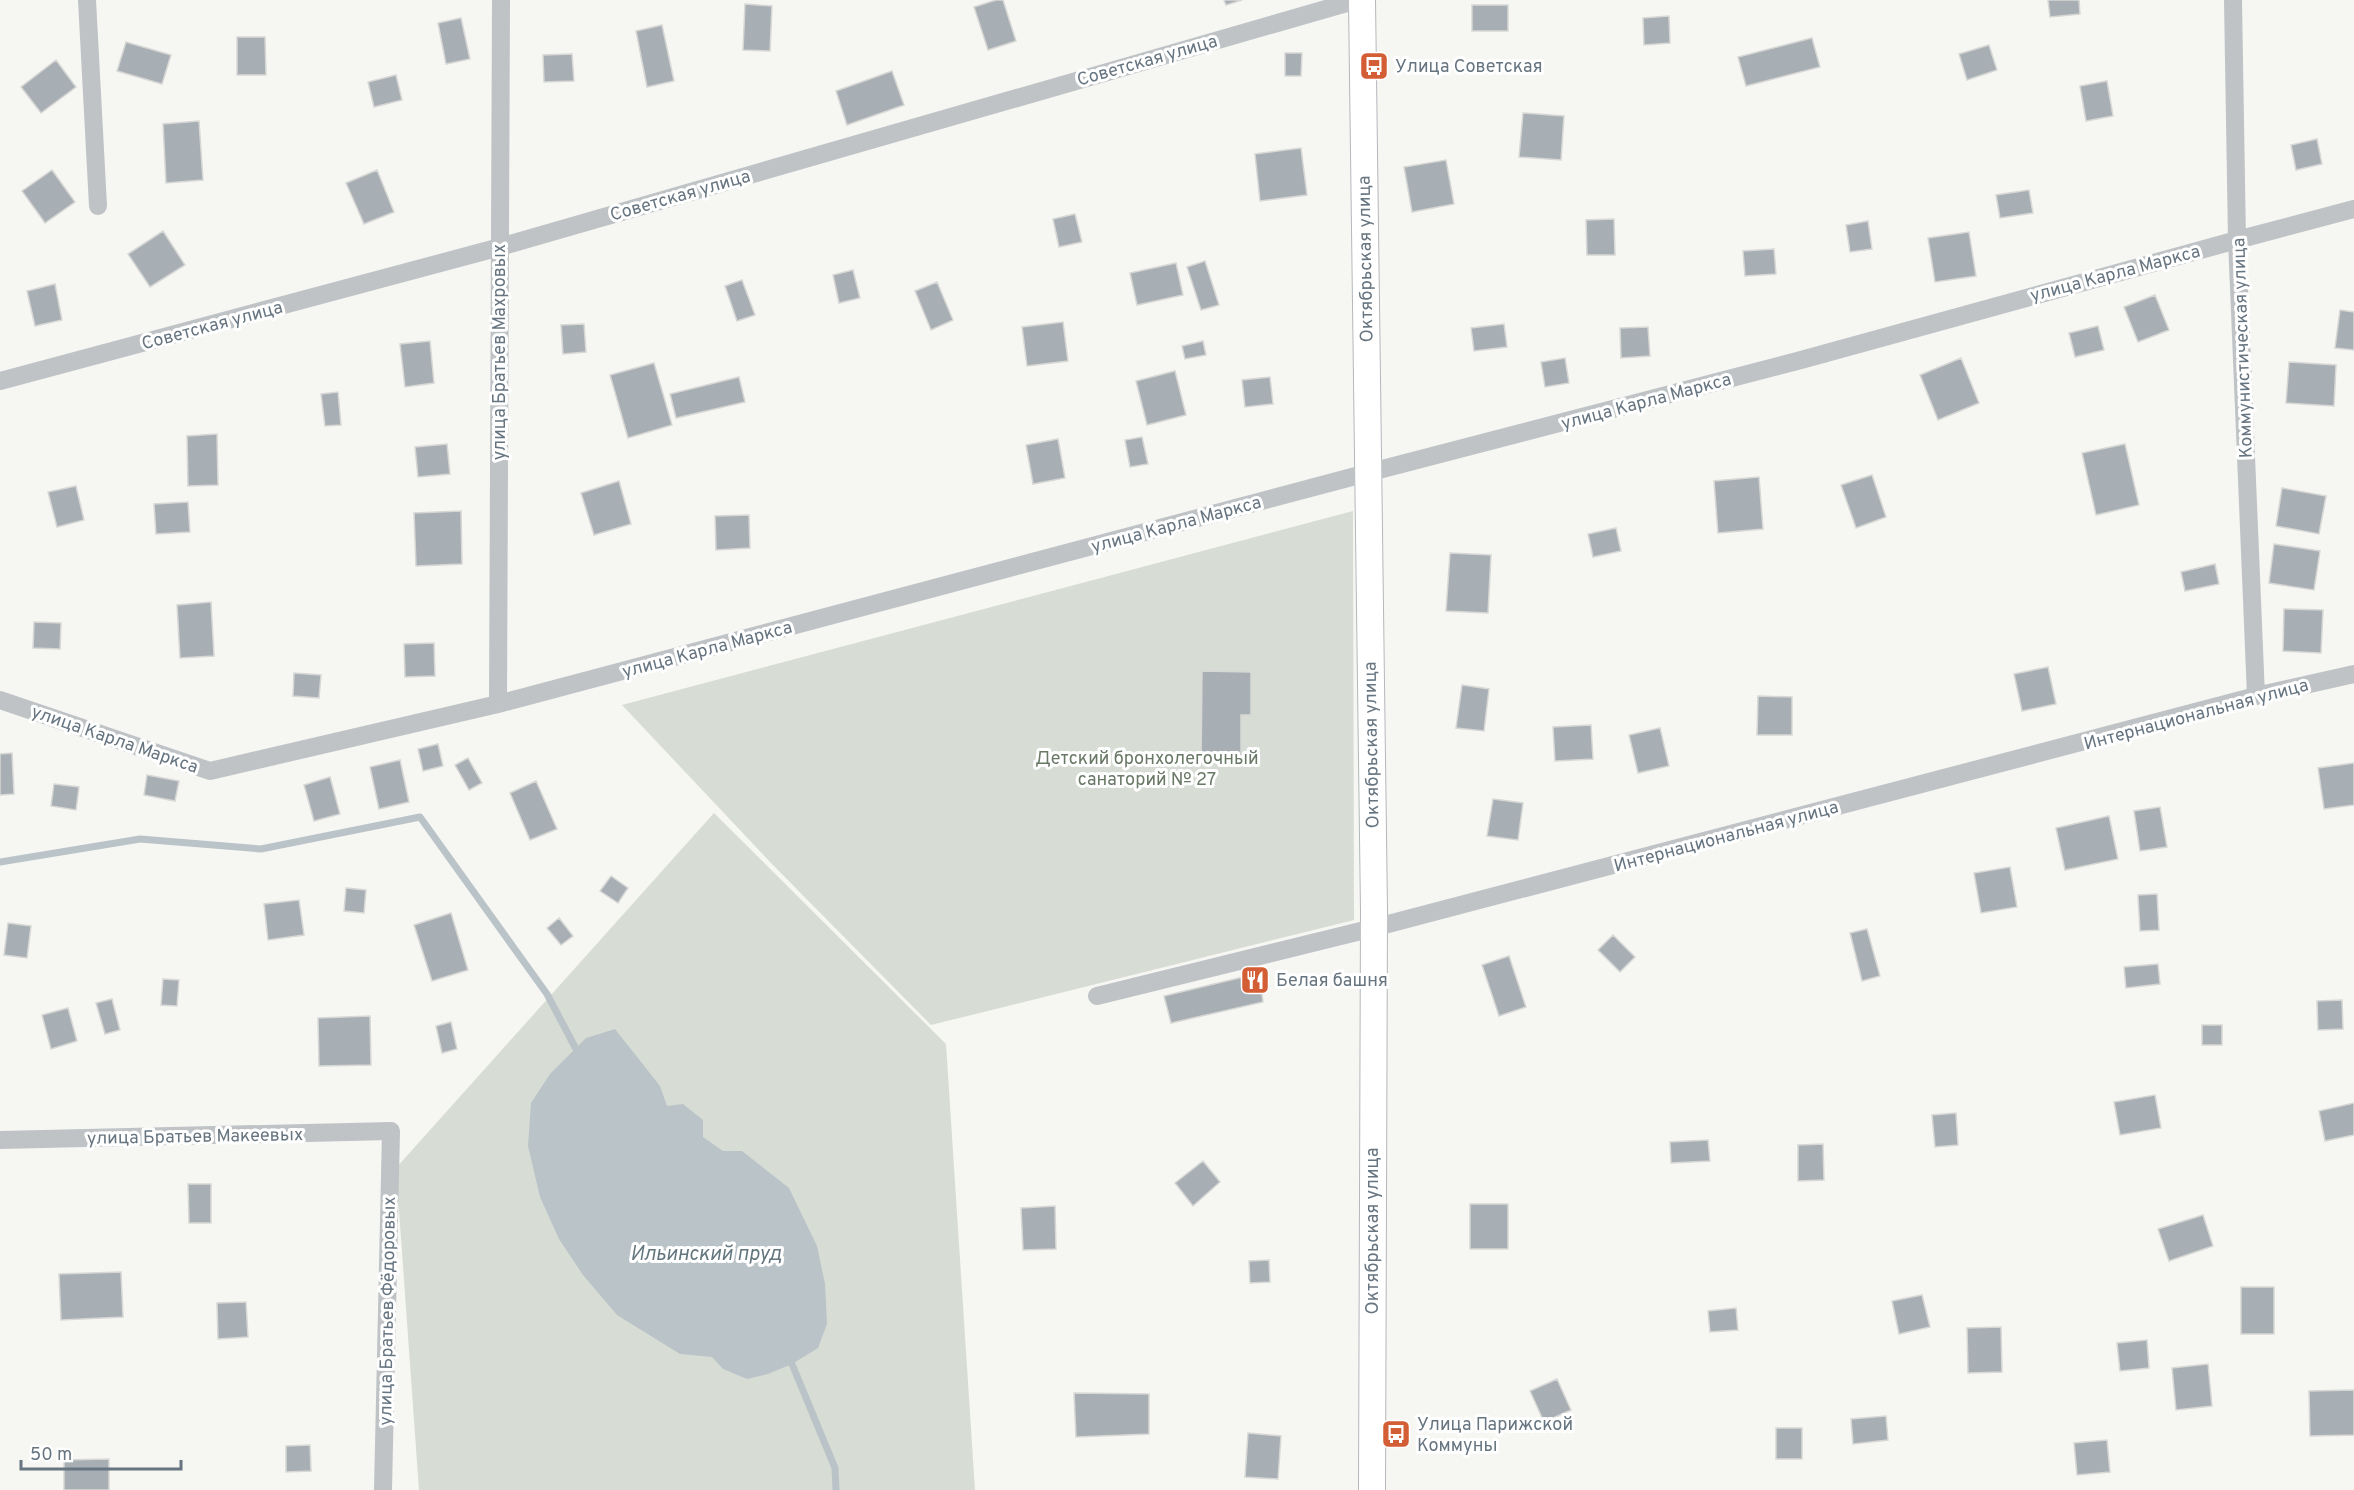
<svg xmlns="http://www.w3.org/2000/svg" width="2354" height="1490" viewBox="0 0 2354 1490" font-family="Overpass,sans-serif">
  <rect width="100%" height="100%" fill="#f6f6f3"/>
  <path fill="#d7dcd4" d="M 1353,511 L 1354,920 L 931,1025 L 771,863 L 622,705 Z
    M 714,813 L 946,1044 L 975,1490 L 419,1490 L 396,1168 Z"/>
  <path fill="#bac3c8" d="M 615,1029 L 660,1086 L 667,1106 L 683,1104 L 703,1120 L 703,1137 L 723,1151 L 742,1151 L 789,1188 L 817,1246 L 825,1284 L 827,1324 L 818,1348 L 792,1364 L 768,1374 L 747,1379 L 723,1369 L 712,1357 L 680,1354 L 617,1315 L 583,1275 L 559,1239 L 540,1197 L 528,1146 L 531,1103 L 550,1074 L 586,1038 Z"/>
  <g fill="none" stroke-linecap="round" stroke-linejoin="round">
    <path stroke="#bac3c8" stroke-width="7" d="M 0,862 L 140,839 L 261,849 L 420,817 L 547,994 L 576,1049
      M 792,1364 L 835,1468 L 836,1490"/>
  </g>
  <path fill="#a8afb4" stroke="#d7d7d5" stroke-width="1.5" d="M 996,0 L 1003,0 L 1016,41 L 988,50 L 974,7 Z
    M 1224,0 L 1242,0 L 1226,5 Z
    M 2048,0 L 2079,0 L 2080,14 L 2050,17 Z
    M 745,4 L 772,6 L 770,51 L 743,50 Z
    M 1472,5 L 1508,5 L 1508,31 L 1472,31 Z
    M 1669,16 L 1670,43 L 1644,45 L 1643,18 Z
    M 461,18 L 470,59 L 446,64 L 438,23 Z
    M 662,25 L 674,81 L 647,87 L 636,31 Z
    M 237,37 L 265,37 L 266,75 L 237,75 Z
    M 1812,38 L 1820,67 L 1746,86 L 1738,57 Z
    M 126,42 L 171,55 L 162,84 L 117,71 Z
    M 1989,45 L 1997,70 L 1967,80 L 1959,54 Z
    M 1285,53 L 1302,53 L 1301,76 L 1285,76 Z
    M 572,54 L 574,81 L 544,82 L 543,55 Z
    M 56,60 L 76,87 L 41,113 L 21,87 Z
    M 892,71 L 904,105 L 847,125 L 836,91 Z
    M 396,75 L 402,100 L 374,107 L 368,82 Z
    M 2107,81 L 2113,116 L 2086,121 L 2080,86 Z
    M 1523,113 L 1564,116 L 1561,160 L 1519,157 Z
    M 199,121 L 203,180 L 166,183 L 163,124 Z
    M 2317,139 L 2322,164 L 2296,170 L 2291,145 Z
    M 1301,148 L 1307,195 L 1260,201 L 1255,154 Z
    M 1446,160 L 1454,204 L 1412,212 L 1404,167 Z
    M 52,170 L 75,202 L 45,223 L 22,191 Z
    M 377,170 L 394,212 L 364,224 L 346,183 Z
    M 2029,190 L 2033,213 L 2000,218 L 1996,195 Z
    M 1075,214 L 1082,242 L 1059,247 L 1053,219 Z
    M 1614,219 L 1615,255 L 1587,255 L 1586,220 Z
    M 1868,221 L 1872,249 L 1850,252 L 1846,225 Z
    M 163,231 L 185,265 L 150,287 L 128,254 Z
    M 1969,232 L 1976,276 L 1935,282 L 1928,238 Z
    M 1774,249 L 1776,274 L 1745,276 L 1743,251 Z
    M 1205,261 L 1219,305 L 1201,310 L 1187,267 Z
    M 1176,263 L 1183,295 L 1137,305 L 1130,273 Z
    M 853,270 L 860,298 L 839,303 L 833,275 Z
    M 742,280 L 755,315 L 737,321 L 725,286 Z
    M 937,282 L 953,320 L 931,330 L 915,291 Z
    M 55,284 L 62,320 L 35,326 L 27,291 Z
    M 2155,295 L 2169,330 L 2138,342 L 2124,307 Z
    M 2340,310 L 2354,312 L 2354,350 L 2335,348 Z
    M 1063,322 L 1068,361 L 1027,366 L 1022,327 Z
    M 584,324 L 586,352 L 563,354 L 561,325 Z
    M 1504,324 L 1507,347 L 1474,351 L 1471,328 Z
    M 2098,326 L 2104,350 L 2075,357 L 2069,333 Z
    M 1648,327 L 1650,356 L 1621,358 L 1620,328 Z
    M 430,341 L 434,383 L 405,387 L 400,344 Z
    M 1203,341 L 1206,355 L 1185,359 L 1182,346 Z
    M 1565,358 L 1569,383 L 1545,387 L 1541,362 Z
    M 1961,358 L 1979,403 L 1938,420 L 1920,375 Z
    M 2289,362 L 2336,365 L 2334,406 L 2286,403 Z
    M 654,363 L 672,425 L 628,438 L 610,375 Z
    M 1175,371 L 1186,415 L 1147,425 L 1136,381 Z
    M 739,377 L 745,402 L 676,418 L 670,394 Z
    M 1270,377 L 1273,404 L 1245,407 L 1242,380 Z
    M 338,392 L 341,425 L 325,426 L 321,394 Z
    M 217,434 L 218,485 L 188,486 L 187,436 Z
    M 1142,437 L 1148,464 L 1130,467 L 1125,440 Z
    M 1058,439 L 1065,478 L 1033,484 L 1026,445 Z
    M 447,444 L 450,474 L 418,477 L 415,447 Z
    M 2125,444 L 2139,505 L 2096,515 L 2082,453 Z
    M 1872,475 L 1886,517 L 1856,528 L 1841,485 Z
    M 1759,477 L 1763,529 L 1718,533 L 1714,481 Z
    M 619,481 L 631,524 L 594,535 L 581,493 Z
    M 76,486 L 84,520 L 57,527 L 48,492 Z
    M 2282,488 L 2326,496 L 2319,534 L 2276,526 Z
    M 188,502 L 190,532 L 156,534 L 154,504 Z
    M 461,511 L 462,564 L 416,566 L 414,513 Z
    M 749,515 L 750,548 L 716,550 L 715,516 Z
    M 1616,528 L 1621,551 L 1593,557 L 1588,534 Z
    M 2274,544 L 2320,551 L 2314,590 L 2269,583 Z
    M 1450,553 L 1491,555 L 1488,613 L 1446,611 Z
    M 2215,564 L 2219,584 L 2185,591 L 2181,572 Z
    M 211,602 L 214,656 L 180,658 L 177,605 Z
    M 2284,609 L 2323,610 L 2321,653 L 2283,651 Z
    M 34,622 L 61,623 L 60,649 L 33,648 Z
    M 434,643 L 435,676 L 405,677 L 404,644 Z
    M 2048,667 L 2056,704 L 2022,711 L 2014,674 Z
    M 1202,671 L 1251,672 L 1251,715 L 1241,715 L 1241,765 L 1201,764 Z
    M 294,673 L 321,675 L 319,698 L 293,696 Z
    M 1462,685 L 1489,689 L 1484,731 L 1456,728 Z
    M 1758,696 L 1792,697 L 1792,735 L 1757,735 Z
    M 1591,725 L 1593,759 L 1555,761 L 1553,727 Z
    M 1660,728 L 1669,766 L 1638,773 L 1629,735 Z
    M 438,744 L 443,766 L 423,771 L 418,749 Z
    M 12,753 L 14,794 L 0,795 L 0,754 Z
    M 468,758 L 482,783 L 469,790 L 455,765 Z
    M 400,760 L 409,802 L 379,809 L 370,767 Z
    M 2354,763 L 2354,805 L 2324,809 L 2318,768 Z
    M 147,775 L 179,781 L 175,801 L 144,795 Z
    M 330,777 L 340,814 L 314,821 L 304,785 Z
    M 536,781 L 557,829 L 530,840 L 510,793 Z
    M 54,784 L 79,787 L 76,810 L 51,806 Z
    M 1493,799 L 1523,803 L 1518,840 L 1487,836 Z
    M 2160,807 L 2167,847 L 2140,851 L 2134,811 Z
    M 2109,816 L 2118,859 L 2065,870 L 2056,828 Z
    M 2010,867 L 2017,907 L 1981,913 L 1974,873 Z
    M 611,876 L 628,888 L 618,903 L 600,891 Z
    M 346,888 L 366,890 L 364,913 L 344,911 Z
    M 2157,894 L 2159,930 L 2140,931 L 2138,895 Z
    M 299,900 L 304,935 L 268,940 L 264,904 Z
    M 451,913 L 468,970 L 432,981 L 414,925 Z
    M 559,918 L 573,936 L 561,945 L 547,928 Z
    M 8,923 L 31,926 L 27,958 L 4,955 Z
    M 1867,929 L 1880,976 L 1862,981 L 1850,933 Z
    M 1613,935 L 1635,957 L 1620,972 L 1598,950 Z
    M 1509,956 L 1526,1007 L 1499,1016 L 1482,965 Z
    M 2158,964 L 2160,984 L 2126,988 L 2124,967 Z
    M 1259,967 L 1266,970 L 1269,976 L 1266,983 L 1261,986 L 1263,1002 L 1171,1023 L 1164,996 L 1247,976 L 1251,970 Z
    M 163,979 L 179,980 L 177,1006 L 161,1005 Z
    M 112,999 L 120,1030 L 105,1034 L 96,1003 Z
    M 2342,1000 L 2343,1029 L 2318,1030 L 2317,1001 Z
    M 68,1008 L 77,1041 L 51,1049 L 42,1015 Z
    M 370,1016 L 371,1065 L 319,1066 L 318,1018 Z
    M 451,1022 L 457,1049 L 442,1053 L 436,1026 Z
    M 2202,1025 L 2222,1025 L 2222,1045 L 2202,1045 Z
    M 2155,1095 L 2161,1128 L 2120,1135 L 2114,1102 Z
    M 2354,1103 L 2354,1135 L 2325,1141 L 2319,1111 Z
    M 1956,1113 L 1958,1145 L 1935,1147 L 1932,1115 Z
    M 1708,1140 L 1710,1161 L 1671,1163 L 1670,1142 Z
    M 1823,1144 L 1824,1180 L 1798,1181 L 1798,1145 Z
    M 1203,1161 L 1220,1182 L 1193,1206 L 1175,1183 Z
    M 188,1184 L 211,1184 L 211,1223 L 189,1223 Z
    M 1470,1204 L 1508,1204 L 1508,1249 L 1470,1249 Z
    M 1055,1206 L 1056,1249 L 1023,1250 L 1021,1208 Z
    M 2203,1215 L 2213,1246 L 2169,1261 L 2158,1229 Z
    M 1269,1260 L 1270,1282 L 1250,1283 L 1249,1261 Z
    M 121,1272 L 123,1317 L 61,1320 L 59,1274 Z
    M 2241,1287 L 2274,1287 L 2274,1334 L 2241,1334 Z
    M 1922,1295 L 1930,1327 L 1899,1334 L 1892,1301 Z
    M 246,1302 L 248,1337 L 218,1339 L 217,1303 Z
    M 1736,1308 L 1738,1330 L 1710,1332 L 1708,1311 Z
    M 2001,1327 L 2002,1372 L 1968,1373 L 1967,1328 Z
    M 2147,1340 L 2149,1368 L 2120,1371 L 2117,1343 Z
    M 2208,1364 L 2212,1406 L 2176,1410 L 2172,1368 Z
    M 1557,1379 L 1571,1410 L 1544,1422 L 1530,1391 Z
    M 2354,1390 L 2354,1435 L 2310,1436 L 2309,1391 Z
    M 1074,1393 L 1149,1394 L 1149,1434 L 1076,1437 Z
    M 1886,1416 L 1888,1440 L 1853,1444 L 1851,1419 Z
    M 1776,1428 L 1802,1428 L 1802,1459 L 1776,1459 Z
    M 1248,1433 L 1281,1436 L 1278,1479 L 1245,1477 Z
    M 2107,1440 L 2110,1472 L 2077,1475 L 2074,1443 Z
    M 310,1445 L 311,1471 L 286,1472 L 286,1446 Z
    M 109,1459 L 109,1490 L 64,1490 L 64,1460 Z"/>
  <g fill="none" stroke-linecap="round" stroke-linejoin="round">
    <g stroke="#b4b8bc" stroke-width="28">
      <path id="secondary" d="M 1362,0 L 1374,911 L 1372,1490"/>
    </g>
    <path stroke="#bfc3c6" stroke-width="18" d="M 87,0 L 98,206
      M 2233,0 L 2237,240 L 2256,696
      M 0,381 L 500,247 L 1357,0
      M 0,700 L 210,771 L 498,704 L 1367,473 L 1801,360 L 2237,240 L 2354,209
      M 498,704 L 501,0
      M 1097,996 L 1373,928 L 2256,696 L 2354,674
      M 0,1140 L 391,1131 L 383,1490"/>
    <use href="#secondary" stroke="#fff" stroke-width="26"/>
  </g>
  <defs>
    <g id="bus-square" transform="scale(1.5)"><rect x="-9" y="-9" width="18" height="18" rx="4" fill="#d35d35" stroke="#fff"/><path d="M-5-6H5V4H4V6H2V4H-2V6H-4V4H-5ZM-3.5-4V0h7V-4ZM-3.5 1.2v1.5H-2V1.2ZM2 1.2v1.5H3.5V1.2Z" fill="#fff"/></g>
    <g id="restaurant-square" transform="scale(1.5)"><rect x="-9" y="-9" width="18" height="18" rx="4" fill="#d35d35" stroke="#fff"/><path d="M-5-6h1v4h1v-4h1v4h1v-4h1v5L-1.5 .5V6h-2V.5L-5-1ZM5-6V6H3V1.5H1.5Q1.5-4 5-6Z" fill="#fff"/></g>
  </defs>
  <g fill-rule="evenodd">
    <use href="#bus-square" x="1374" y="66"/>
    <use href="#restaurant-square" x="1255" y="980"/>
    <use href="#bus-square" x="1396" y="1434"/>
  </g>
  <g text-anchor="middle" stroke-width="6" stroke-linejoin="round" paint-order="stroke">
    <g font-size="18" fill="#677581" stroke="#fff">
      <text transform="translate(1147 60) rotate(-16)" y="6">Советская улица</text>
      <text transform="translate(680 195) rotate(-16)" y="6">Советская улица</text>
      <text transform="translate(1365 259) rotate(-91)" y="6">Октябрьская улица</text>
      <text transform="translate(2115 273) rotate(-15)" y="6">улица Карла Маркса</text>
      <text transform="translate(212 325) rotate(-15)" y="6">Советская улица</text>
      <text transform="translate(2242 348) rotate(-92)" y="6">Коммунистическая улица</text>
      <text transform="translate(499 352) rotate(-90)" y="6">улица Братьев Махровых</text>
      <text transform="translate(1646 401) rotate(-15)" y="6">улица Карла Маркса</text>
      <text transform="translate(1176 524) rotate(-15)" y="6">улица Карла Маркса</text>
      <text transform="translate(707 649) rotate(-15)" y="6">улица Карла Маркса</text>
      <text transform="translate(2196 714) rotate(-15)" y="6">Интернациональная улица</text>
      <text transform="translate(115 739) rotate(19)" y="6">улица Карла Маркса</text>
      <text transform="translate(1371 745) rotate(-91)" y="6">Октябрьская улица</text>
      <text transform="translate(1726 836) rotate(-15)" y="6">Интернациональная улица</text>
      <text transform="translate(195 1136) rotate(-1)" y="6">улица Братьев Макеевых</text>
      <text transform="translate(1372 1231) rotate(-90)" y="6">Октябрьская улица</text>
      <text transform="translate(387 1311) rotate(-89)" y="6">улица Братьев Фёдоровых</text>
    </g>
    <g font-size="18" fill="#677581" stroke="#fff" text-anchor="start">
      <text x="1395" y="72">Улица Советская</text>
      <text x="1276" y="986">Белая башня</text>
      <text x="1417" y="1430">Улица Парижской<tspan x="1417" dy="21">Коммуны</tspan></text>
    </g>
    <g font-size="18" fill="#697966" stroke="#fff">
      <text x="1147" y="764">Детский бронхолегочный<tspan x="1147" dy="21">санаторий № 27</tspan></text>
    </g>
    <g font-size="20" font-style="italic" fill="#63767e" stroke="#fff">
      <text x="706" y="1260">Ильинский пруд</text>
    </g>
  </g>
  <path d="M21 1460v9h160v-9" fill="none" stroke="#677581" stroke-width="3"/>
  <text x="30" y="1460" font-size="18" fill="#677581" stroke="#ffffff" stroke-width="4.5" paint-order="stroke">50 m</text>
</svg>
